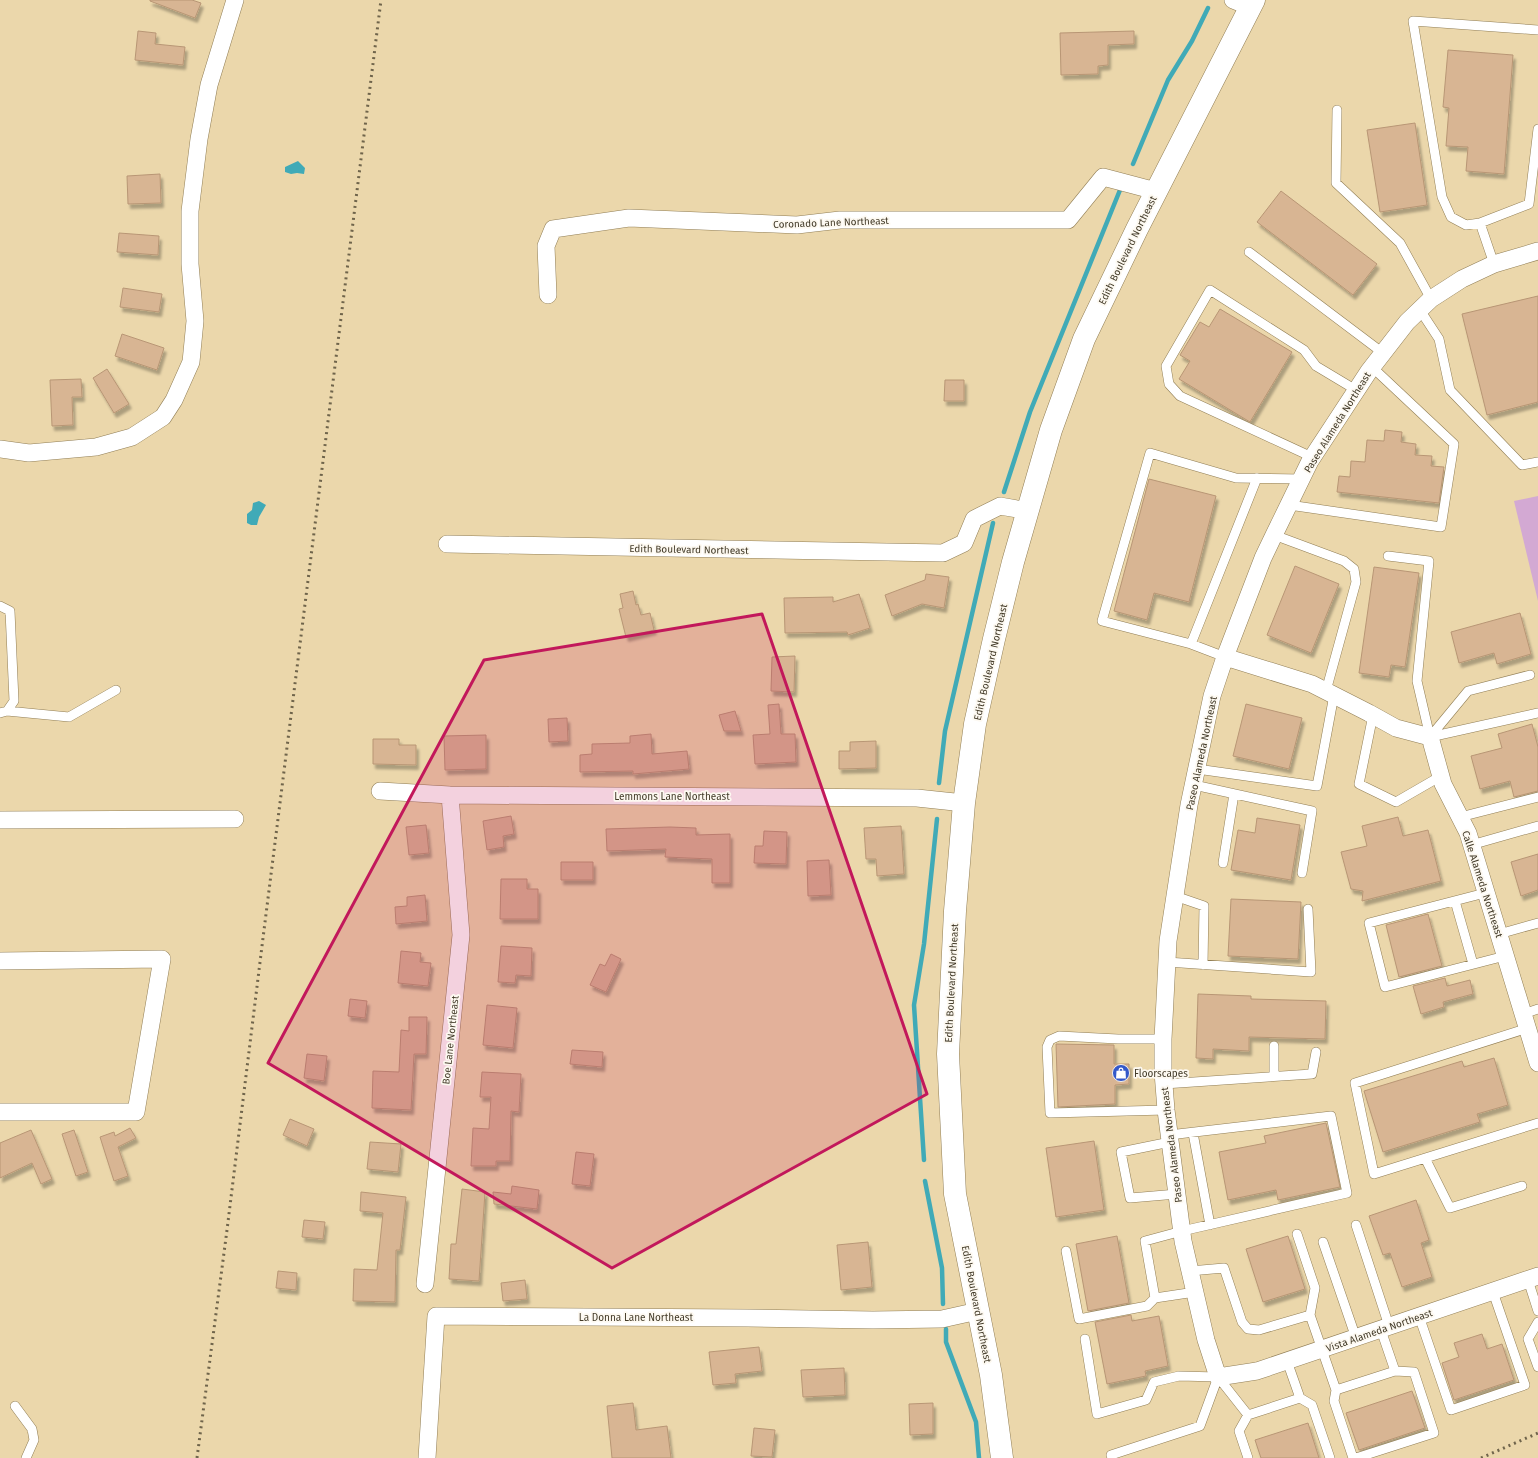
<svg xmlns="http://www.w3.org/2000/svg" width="1538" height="1458" viewBox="0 0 1538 1458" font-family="'Fira Sans',sans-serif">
  <defs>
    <filter id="shadow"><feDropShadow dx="2.5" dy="4.5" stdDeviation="1" flood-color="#0004"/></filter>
  </defs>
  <rect width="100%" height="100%" fill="#ebd7ab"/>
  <path fill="#d3a9d3" d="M 1538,496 L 1538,601 L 1514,501 Z"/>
  <path fill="#40aab7" d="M 298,161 L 305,168 L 304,174 L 297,173 L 291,174 L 285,172 L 285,167 Z
    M 259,501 L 266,505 L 259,517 L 257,525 L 251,525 L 247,523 L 247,514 L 252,510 L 253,503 Z"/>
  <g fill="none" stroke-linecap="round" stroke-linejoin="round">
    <path stroke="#40aab7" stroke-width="4.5" d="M 1133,164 L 1168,80 L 1192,41 L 1208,8
      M 1004,492 L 1030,412 L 1120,190
      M 939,783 L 945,731 L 993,523
      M 924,1160 L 914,1005 L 924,944 L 937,819
      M 925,1181 L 942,1268 L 943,1304
      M 946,1329 L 946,1342 L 976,1422 L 979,1458"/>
  </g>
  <path fill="#d8b593" stroke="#b89675" filter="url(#shadow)" d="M 150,0 L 192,0 L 201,3 L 195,18 L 150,1 Z
    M 138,31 L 156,33 L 155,44 L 185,47 L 183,65 L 135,60 Z
    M 1134,31 L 1134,44 L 1108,45 L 1108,65 L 1098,66 L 1098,74 L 1061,75 L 1060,33 Z
    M 1448,50 L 1513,55 L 1504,174 L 1466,171 L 1468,147 L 1446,146 L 1449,108 L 1443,107 Z
    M 1415,123 L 1427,205 L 1380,212 L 1367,130 Z
    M 160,174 L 161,203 L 128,204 L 127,176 Z
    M 1281,191 L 1377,264 L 1353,295 L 1257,222 Z
    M 119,233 L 159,236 L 158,255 L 117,252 Z
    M 123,288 L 162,294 L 159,312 L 120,307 Z
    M 1538,296 L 1538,402 L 1487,415 L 1462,314 Z
    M 1220,309 L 1292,352 L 1250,422 L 1179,379 L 1190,361 L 1180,355 L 1200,322 L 1209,327 Z
    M 122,334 L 164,348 L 157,370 L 115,356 Z
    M 107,369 L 129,404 L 114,413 L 93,378 Z
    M 81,379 L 82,397 L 72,397 L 73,425 L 52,426 L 50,380 Z
    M 945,380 L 964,380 L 964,401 L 944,401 Z
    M 1385,430 L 1402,432 L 1401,442 L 1416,444 L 1415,455 L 1432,456 L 1431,466 L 1444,467 L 1439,503 L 1337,492 L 1339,476 L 1350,477 L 1351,461 L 1365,462 L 1367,440 L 1384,441 Z
    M 1149,479 L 1216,496 L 1189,602 L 1154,593 L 1147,620 L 1114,611 Z
    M 1295,566 L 1339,584 L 1311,653 L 1267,635 Z
    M 1374,567 L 1419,573 L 1405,667 L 1391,665 L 1389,677 L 1359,673 Z
    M 926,574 L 949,577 L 944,608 L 922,604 L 892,616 L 885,595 L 925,580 Z
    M 633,591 L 636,605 L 638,604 L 641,615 L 650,613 L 654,630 L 626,637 L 619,609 L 623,608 L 620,594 Z
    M 859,594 L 870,628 L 848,635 L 847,632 L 785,633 L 784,598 L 833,597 L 833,602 Z
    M 1520,613 L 1531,654 L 1497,664 L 1494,653 L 1459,663 L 1451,632 Z
    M 795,656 L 794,692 L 771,691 L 772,657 Z
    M 779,704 L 781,734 L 795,734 L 796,762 L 755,764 L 753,735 L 770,734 L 768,705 Z
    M 1246,704 L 1302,718 L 1289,769 L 1233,756 Z
    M 735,711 L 741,731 L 724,731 L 719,715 Z
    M 567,718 L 568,741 L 549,742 L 548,719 Z
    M 1532,724 L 1538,747 L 1538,791 L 1514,797 L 1510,781 L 1480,789 L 1471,756 L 1502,748 L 1498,734 Z
    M 651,734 L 652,754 L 687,751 L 689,769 L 633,774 L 633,771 L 580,772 L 580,755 L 592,754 L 592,744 L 630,743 L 630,736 Z
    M 486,735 L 486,769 L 445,770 L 444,736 Z
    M 373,739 L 399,739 L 399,745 L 416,745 L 416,765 L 373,764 Z
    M 876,741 L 876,768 L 839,769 L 839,751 L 850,751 L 850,742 Z
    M 511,816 L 514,834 L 503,836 L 504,847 L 487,850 L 483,821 Z
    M 1398,817 L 1403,836 L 1428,830 L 1441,881 L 1362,901 L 1363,891 L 1351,889 L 1341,852 L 1367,846 L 1362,826 Z
    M 1257,818 L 1300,825 L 1291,880 L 1231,870 L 1238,830 L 1255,833 Z
    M 426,825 L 429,853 L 409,855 L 406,827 Z
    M 901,826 L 904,874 L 877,876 L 876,859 L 866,859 L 864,828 Z
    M 670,827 L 696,828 L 696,835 L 730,834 L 730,883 L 712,883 L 712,859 L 665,857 L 666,849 L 607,851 L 606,829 Z
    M 764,831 L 787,832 L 786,864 L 754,863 L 755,846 L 763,846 Z
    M 1538,854 L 1538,890 L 1521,896 L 1511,862 Z
    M 829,860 L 831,895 L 808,896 L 807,861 Z
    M 561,862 L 593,862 L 593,880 L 561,880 Z
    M 501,879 L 527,879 L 527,889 L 538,889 L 538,919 L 500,919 Z
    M 425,895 L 427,921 L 396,924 L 395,907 L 407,906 L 407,897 Z
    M 1231,899 L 1301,902 L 1298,959 L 1228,956 Z
    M 1428,914 L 1442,966 L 1399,977 L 1386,925 Z
    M 501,946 L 532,948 L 531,976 L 516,975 L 515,983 L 498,982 Z
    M 401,951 L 421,953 L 420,962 L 431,963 L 428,986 L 398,983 Z
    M 611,954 L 621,959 L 606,992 L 590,985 L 600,964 L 605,966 Z
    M 1445,978 L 1447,986 L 1470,980 L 1473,994 L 1443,1002 L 1444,1007 L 1421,1014 L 1413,986 Z
    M 1198,994 L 1251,996 L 1251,999 L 1326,1001 L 1325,1039 L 1249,1037 L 1249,1051 L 1213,1049 L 1213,1059 L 1196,1058 Z
    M 350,999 L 367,1001 L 365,1018 L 348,1016 Z
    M 487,1005 L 517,1008 L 513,1048 L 483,1045 Z
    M 409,1017 L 427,1017 L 426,1054 L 414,1054 L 411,1110 L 372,1108 L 373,1071 L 399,1072 L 401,1030 L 409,1031 Z
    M 1056,1044 L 1114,1045 L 1114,1064 L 1129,1064 L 1129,1084 L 1115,1085 L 1115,1104 L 1058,1107 Z
    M 572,1050 L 603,1052 L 602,1067 L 570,1064 Z
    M 307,1054 L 327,1056 L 324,1081 L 304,1078 Z
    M 1494,1058 L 1508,1105 L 1477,1114 L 1480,1122 L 1383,1152 L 1364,1091 L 1462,1061 L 1464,1067 Z
    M 482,1072 L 521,1074 L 519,1112 L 511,1111 L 510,1161 L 496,1161 L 496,1166 L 471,1166 L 473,1128 L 489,1129 L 491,1097 L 480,1097 Z
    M 290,1119 L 314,1129 L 307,1146 L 283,1135 Z
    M 1326,1123 L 1340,1187 L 1278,1200 L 1276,1190 L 1228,1200 L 1219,1152 L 1266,1143 L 1264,1136 Z
    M 130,1128 L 136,1138 L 118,1147 L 128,1176 L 114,1181 L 100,1137 L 114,1132 L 115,1136 Z
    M 31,1130 L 52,1179 L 41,1184 L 32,1163 L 0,1178 L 0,1143 Z
    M 74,1130 L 88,1172 L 76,1176 L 62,1134 Z
    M 1094,1141 L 1104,1210 L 1056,1217 L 1046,1148 Z
    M 370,1142 L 401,1144 L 398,1172 L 367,1169 Z
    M 576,1152 L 594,1154 L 590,1186 L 572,1184 Z
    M 512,1186 L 539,1190 L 537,1209 L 494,1204 L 493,1192 L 511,1194 Z
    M 462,1189 L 485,1192 L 479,1281 L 449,1279 L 451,1244 L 456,1244 Z
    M 361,1192 L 406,1197 L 400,1250 L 396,1250 L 395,1302 L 353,1301 L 354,1269 L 377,1270 L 383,1213 L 360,1211 Z
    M 1416,1200 L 1429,1240 L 1421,1243 L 1432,1277 L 1402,1287 L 1390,1253 L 1383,1255 L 1369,1216 Z
    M 304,1220 L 325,1222 L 323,1239 L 302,1237 Z
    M 1117,1236 L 1129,1303 L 1088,1311 L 1076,1244 Z
    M 1288,1236 L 1305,1289 L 1263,1302 L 1246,1249 Z
    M 868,1242 L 872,1287 L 841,1290 L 837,1245 Z
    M 278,1271 L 297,1273 L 296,1290 L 276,1288 Z
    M 525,1280 L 527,1299 L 503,1301 L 501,1283 Z
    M 1131,1315 L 1132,1321 L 1159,1316 L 1168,1366 L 1145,1371 L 1146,1376 L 1107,1384 L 1095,1322 Z
    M 1482,1334 L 1487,1349 L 1502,1344 L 1514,1380 L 1454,1400 L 1442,1363 L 1459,1357 L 1454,1343 Z
    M 759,1347 L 762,1371 L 735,1374 L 736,1383 L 713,1385 L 709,1352 Z
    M 844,1368 L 845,1395 L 803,1397 L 801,1370 Z
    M 1412,1391 L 1425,1428 L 1359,1450 L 1346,1413 Z
    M 633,1403 L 636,1430 L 667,1426 L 671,1458 L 612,1458 L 607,1406 Z
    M 933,1403 L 933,1434 L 910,1435 L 909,1404 Z
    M 1308,1423 L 1319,1458 L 1261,1458 L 1255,1440 Z
    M 754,1428 L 775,1430 L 772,1457 L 751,1456 Z"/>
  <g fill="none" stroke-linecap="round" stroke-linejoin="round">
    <g stroke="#917e55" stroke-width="10">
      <path id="lane" d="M 1538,30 L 1413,21 L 1442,197 L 1451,217 L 1466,225 L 1480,223 L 1529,204 L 1538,129
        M 1337,110 L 1336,183 L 1400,243 L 1431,299
        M 1480,223 L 1494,264
        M 1249,252 L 1383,353
        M 1420,310 L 1439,339 L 1450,390 L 1522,465 L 1538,462
        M 1312,457 L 1180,396 L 1169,384 L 1166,366 L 1210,290 L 1304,350 L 1316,366 L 1356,390
        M 1289,505 L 1441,527 L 1454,444 L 1372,367
        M 1274,535 L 1344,561 L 1354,569 L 1356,582 L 1326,691
        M 1388,556 L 1429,561 L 1417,681 L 1430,737
        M 0,606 L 10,611 L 14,701 L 7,711 L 0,713
        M 1191,644 L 1257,478
        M 1225,657 L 1191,644 L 1102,621 L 1150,453 L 1236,478 L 1301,479
        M 7,711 L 69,717 L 116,690
        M 1373,715 L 1359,784 L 1396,802 L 1441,776
        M 1430,737 L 1468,691 L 1530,675
        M 1430,737 L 1538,713
        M 1197,769 L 1317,786 L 1334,695
        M 1194,785 L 1312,811 L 1302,873
        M 1460,817 L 1538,797
        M 1471,845 L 1538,826
        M 1223,863 L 1234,794
        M 1485,893 L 1369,923 L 1385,987 L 1505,956
        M 1175,896 L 1204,906 L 1203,965
        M 1455,901 L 1473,964
        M 1499,934 L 1538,923
        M 1167,962 L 1311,972 L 1308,909
        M 1523,1014 L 1538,1009
        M 1528,1028 L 1355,1083 L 1374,1174 L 1538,1123
        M 1163,1039 L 1118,1039 L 1059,1036 L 1050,1040 L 1047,1047 L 1050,1113 L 1166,1110
        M 1274,1076 L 1274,1046
        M 1164,1084 L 1312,1074 L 1316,1052
        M 1193,1133 L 1210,1225
        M 1170,1142 L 1121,1152 L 1130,1198 L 1177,1194
        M 1425,1158 L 1450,1208 L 1522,1186
        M 1356,1225 L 1389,1326
        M 1297,1234 L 1315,1288 L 1310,1315
        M 1323,1242 L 1356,1338
        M 1066,1251 L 1079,1319 L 1147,1306 L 1155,1298 L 1195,1292
        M 1190,1271 L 1224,1268 L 1242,1322 L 1248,1329 L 1259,1330 L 1310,1315 L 1336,1390 L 1395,1371 L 1381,1330
        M 1528,1280 L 1538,1311
        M 1155,1298 L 1145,1241 L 1182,1231 L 1347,1193 L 1331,1116 L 1169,1135
        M 1419,1316 L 1451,1410 L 1525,1385 L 1493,1292
        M 1538,1322 L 1528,1339 L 1538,1367
        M 1085,1339 L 1097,1414 L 1146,1400 L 1154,1382 L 1179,1376 L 1218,1377
        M 1218,1377 L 1248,1415 L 1300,1398 L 1287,1361
        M 1336,1390 L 1334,1401 L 1353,1458
        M 1300,1398 L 1312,1405 L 1330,1458
        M 15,1406 L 32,1429 L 34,1440 L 26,1458
        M 1248,1415 L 1239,1431 L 1248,1458
        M 1112,1458 L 1111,1455 L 1200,1426 L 1218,1377
        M 1356,1458 L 1434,1433 L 1414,1372 L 1395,1371"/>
    </g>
    <g stroke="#917e55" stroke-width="18">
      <path id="street" d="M 1233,0 L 1250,7
        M 1538,251 L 1494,264 L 1462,279 L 1431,299 L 1407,322 L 1369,371 L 1310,461 L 1274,535 L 1263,558 L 1225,657 L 1212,696 L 1189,805 L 1168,941 L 1163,1039 L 1163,1072 L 1166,1110 L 1183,1241 L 1206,1340 L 1218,1377 L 1257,1371 L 1538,1276
        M 548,295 L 546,246 L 553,229 L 629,218 L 797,225 L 840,220 L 1068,220 L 1103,177 L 1156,191
        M 0,449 L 29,453 L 96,447 L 132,437 L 163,417 L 174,400 L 191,362 L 195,321 L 190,264 L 190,211 L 199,139 L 209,85 L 235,0
        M 447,544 L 943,553 L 964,543 L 974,519 L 1000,506 L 1029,511
        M 1225,657 L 1312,684 L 1369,713 L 1396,728 L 1430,737 L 1443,784 L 1468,833 L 1538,1063
        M 380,791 L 450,795 L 917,798 L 964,803
        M 0,820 L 235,819
        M 0,961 L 162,959 L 136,1112 L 0,1112
        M 425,1284 L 461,935 L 450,795
        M 427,1458 L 436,1316 L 747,1318 L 873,1320 L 942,1319 L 978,1311"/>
    </g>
    <g stroke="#917e55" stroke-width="23">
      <path id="secondary" d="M 1002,1458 L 991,1375 L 955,1194 L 948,1054 L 955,911 L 964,803 L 975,724 L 994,639 L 1013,562 L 1051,430 L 1084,339 L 1137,229 L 1254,0"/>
    </g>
    <use href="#lane" stroke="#fff" stroke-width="9"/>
    <use href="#street" stroke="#fff" stroke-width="17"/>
    <use href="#secondary" stroke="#fff" stroke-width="22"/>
    <path stroke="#6f644b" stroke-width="3" stroke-dasharray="2 4" stroke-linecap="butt" d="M 197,1458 L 227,1230 L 262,946 L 381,0
      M 1481,1458 L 1538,1433"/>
  </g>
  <path fill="#c2185b" fill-opacity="0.2" stroke="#c2185b" stroke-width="3" stroke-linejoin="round" d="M 762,614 L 927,1094 L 612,1268 L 268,1063 L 484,660 Z"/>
  <defs>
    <g id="shop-disc" transform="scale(0.9)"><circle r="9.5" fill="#3358c9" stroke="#fdf9f1"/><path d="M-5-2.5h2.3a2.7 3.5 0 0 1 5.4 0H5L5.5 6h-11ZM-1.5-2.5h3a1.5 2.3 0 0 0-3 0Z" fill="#fff"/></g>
  </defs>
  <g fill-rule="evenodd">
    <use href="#shop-disc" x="1121" y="1073"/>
  </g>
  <g text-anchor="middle" stroke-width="3.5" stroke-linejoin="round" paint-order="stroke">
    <g font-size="10" fill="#423a28" stroke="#fdf9f1">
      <text transform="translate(831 222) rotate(-2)" y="4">Coronado Lane Northeast</text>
      <text transform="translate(1127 250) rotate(-64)" y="4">Edith Boulevard Northeast</text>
      <text transform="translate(1337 422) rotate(-58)" y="4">Paseo Alameda Northeast</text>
      <text transform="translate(689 549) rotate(1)" y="4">Edith Boulevard Northeast</text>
      <text transform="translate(990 662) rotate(-77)" y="4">Edith Boulevard Northeast</text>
      <text transform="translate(1201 753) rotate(-78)" y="4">Paseo Alameda Northeast</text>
      <text x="672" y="800">Lemmons Lane Northeast</text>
      <text transform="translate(1483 884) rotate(72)" y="4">Calle Alameda Northeast</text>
      <text transform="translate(951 983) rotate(-87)" y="4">Edith Boulevard Northeast</text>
      <text transform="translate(450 1040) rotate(-84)" y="4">Boe Lane Northeast</text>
      <text transform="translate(1171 1145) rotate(-97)" y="4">Paseo Alameda Northeast</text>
      <text transform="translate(977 1304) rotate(79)" y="4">Edith Boulevard Northeast</text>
      <text x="636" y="1321">La Donna Lane Northeast</text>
      <text transform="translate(1379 1330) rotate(-19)" y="4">Vista Alameda Northeast</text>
    </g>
    <g font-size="10" fill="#423a28" stroke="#fdf9f1" text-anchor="start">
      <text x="1134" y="1077">Floorscapes</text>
    </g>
  </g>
</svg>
